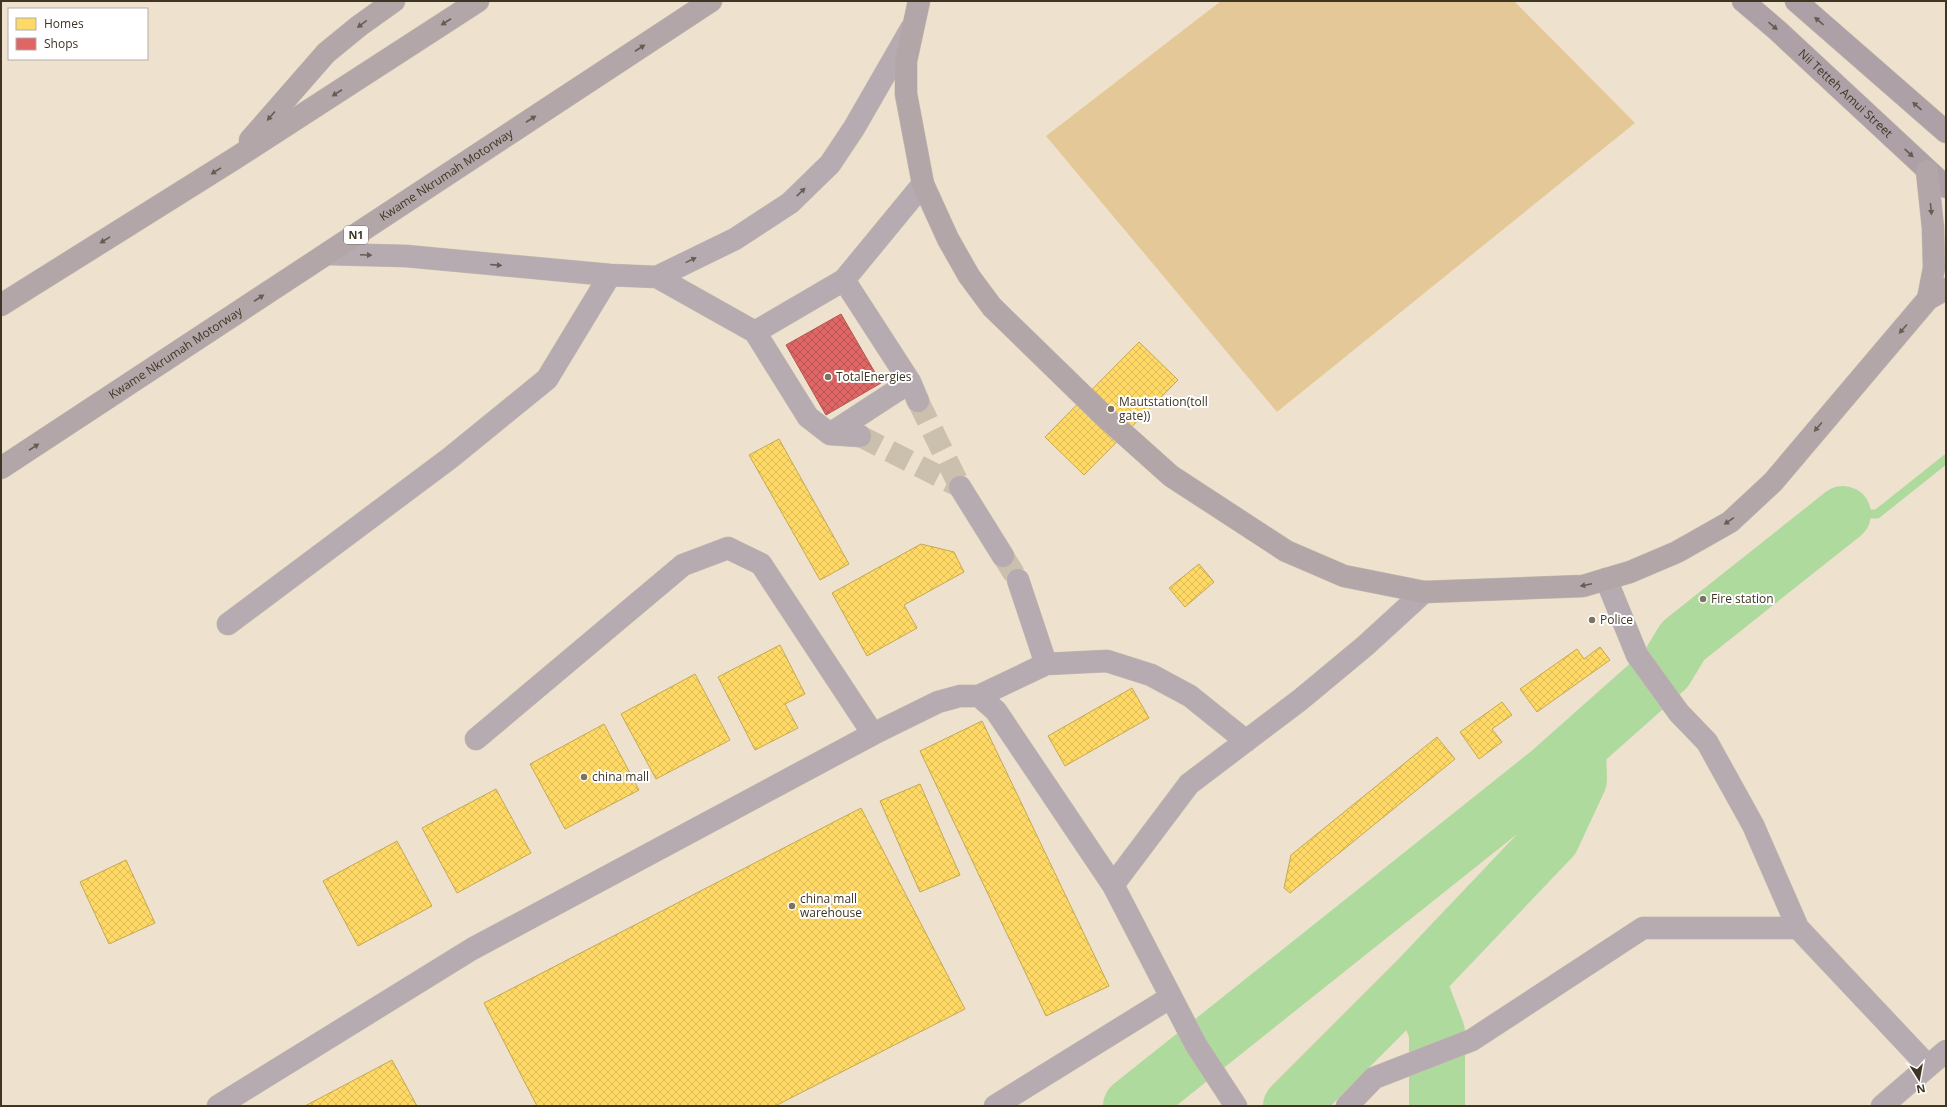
<svg xmlns="http://www.w3.org/2000/svg" width="1947" height="1107" viewBox="0 0 1947 1107" font-family="'Open Sans',sans-serif">
  <defs>
    <pattern id="homes-cross-hatch" width="8" height="8" patternUnits="userSpaceOnUse"><rect width="8" height="8" fill="#ffd966"/><path d="M0 0l8 8M0 8l8-8" fill="none" stroke="#dcbb58"/></pattern>
    <pattern id="shops-cross-hatch" width="8" height="8" patternUnits="userSpaceOnUse"><rect width="8" height="8" fill="#e06666"/><path d="M0 0l8 8M0 8l8-8" fill="none" stroke="#b75554"/></pattern>
  </defs>
  <rect width="100%" height="100%" fill="#eee2cf"/>
  <path fill="#e4c897" d="M 1221,1 L 1514,1 L 1635,123 L 1277,412 L 1046,136 Z"/>
  <path fill="url(#homes-cross-hatch)" stroke="#c5a852" d="M 1139,342 L 1178,380 L 1084,475 L 1045,437 Z
    M 779,439 L 849,564 L 820,580 L 749,455 Z
    M 921,544 L 954,552 L 964,572 L 904,605 L 917,628 L 867,656 L 832,593 Z
    M 1199,564 L 1214,582 L 1185,607 L 1169,588 Z
    M 780,645 L 805,694 L 785,704 L 798,728 L 755,750 L 718,677 Z
    M 1600,647 L 1610,660 L 1537,712 L 1520,689 L 1577,649 L 1584,659 Z
    M 695,674 L 730,740 L 656,779 L 621,714 Z
    M 1132,688 L 1149,718 L 1065,766 L 1048,736 Z
    M 1502,702 L 1512,715 L 1492,729 L 1502,742 L 1479,759 L 1460,732 Z
    M 982,721 L 1109,986 L 1046,1016 L 920,751 Z
    M 604,724 L 639,790 L 565,829 L 530,764 Z
    M 1437,737 L 1455,759 L 1290,893 L 1284,888 L 1291,855 Z
    M 920,784 L 960,875 L 920,892 L 880,801 Z
    M 496,789 L 531,853 L 457,893 L 422,828 Z
    M 861,808 L 965,1009 L 775,1106 L 537,1106 L 484,1003 Z
    M 397,841 L 432,906 L 358,946 L 323,881 Z
    M 126,860 L 155,923 L 109,944 L 80,882 Z
    M 392,1060 L 417,1106 L 305,1106 Z"/>
  <path fill="url(#shops-cross-hatch)" stroke="#b05752" d="M 841,314 L 881,383 L 826,415 L 786,345 Z"/>
  <g fill="none" stroke-linecap="round" stroke-linejoin="round">
    <path stroke="#aeda9e" stroke-width="9" d="M 1843,514 L 1877,514 L 1946,459"/>
    <path stroke="#aeda9e" stroke-width="56" d="M 1417,980 L 1437,1032 L 1437,1106
      M 1131,1106 L 1550,772 L 1666,669 L 1683,641 L 1843,514
      M 1291,1106 L 1417,980 L 1552,838 L 1579,780 L 1578,747"/>
    <path stroke="#cbbfad" stroke-width="22" stroke-dasharray="22 11" stroke-linecap="butt" d="M 918,401 L 960,487
      M 860,436 L 960,487
      M 1003,556 L 1018,580"/>
    <g stroke="#c9bfaf" stroke-width="23">
      <path id="minor" d="M 327,254 L 406,256 L 610,275 L 657,277 L 735,239 L 790,203 L 830,164 L 854,128 L 911,29
        M 657,277 L 755,332 L 844,280 L 923,184
        M 844,280 L 910,382 L 918,401
        M 755,332 L 808,417 L 830,434 L 860,436
        M 830,434 L 910,382
        M 960,487 L 1003,556
        M 1606,579 L 1637,655 L 1679,713 L 1707,742 L 1753,825 L 1798,928 L 1928,1066
        M 1018,580 L 1046,664 L 1107,661 L 1151,675 L 1190,696 L 1246,741
        M 228,624 L 450,458 L 547,379 L 610,275
        M 979,696 L 996,711 L 1113,885 L 1196,1045 L 1236,1106
        M 476,739 L 683,565 L 728,548 L 761,564 L 873,734
        M 1113,885 L 1189,784 L 1300,700 L 1365,646 L 1424,592
        M 218,1106 L 472,949 L 873,734 L 938,702 L 960,696 L 979,696 L 1046,664
        M 995,1106 L 1171,997
        M 1347,1106 L 1374,1078 L 1472,1040 L 1643,928 L 1798,928
        M 1882,1106 L 1946,1051"/>
    </g>
    <g stroke="#c9bfaf" stroke-width="23">
      <g id="major">
        <path id="s1" d="M 1743,1 L 1777,30 L 1946,187"/>
        <path d="M 1796,1 L 1946,132"/>
      </g>
    </g>
    <g stroke="#c9bfaf" stroke-width="23">
      <g id="highway">
        <path d="M 919,1 L 906,61 L 906,94 L 923,184 L 948,239 L 969,276 L 992,307 L 1104,416 L 1171,476 L 1286,551 L 1344,576 L 1424,592 L 1583,586 L 1630,572 L 1677,552 L 1730,522 L 1773,482 L 1928,299 L 1946,289"/>
        <path d="M 250,140 L 326,53 L 359,26 L 394,1"/>
        <path d="M 1927,171 L 1933,228 L 1934,268 L 1928,299"/>
        <path d="M 1,305 L 234,159 L 478,1"/>
        <path id="s2" d="M 1,468 L 711,1"/>
      </g>
    </g>
    <use href="#minor" stroke="#b5abb1" stroke-width="22"/>
    <use href="#major" stroke="#ada1a7" stroke-width="22"/>
    <use href="#highway" stroke="#b2a6a8" stroke-width="22"/>
  </g>
  <defs><path id="oneway-solid" d="M-6-.8H1V-3.2L6.5 0L1 3.2V.8H-6Z"/></defs>
  <g fill="#665b51">
    <use href="#oneway-solid" transform="translate(1819 21) rotate(-139)"/>
    <use href="#oneway-solid" transform="translate(1773 26) rotate(41)"/>
    <use href="#oneway-solid" transform="translate(1917 106) rotate(-139)"/>
    <use href="#oneway-solid" transform="translate(1909 153) rotate(43)"/>
  </g>
  <g fill="#675d52">
    <use href="#oneway-solid" transform="translate(446 22) rotate(147)"/>
    <use href="#oneway-solid" transform="translate(362 24) rotate(143)"/>
    <use href="#oneway-solid" transform="translate(640 48) rotate(-33)"/>
    <use href="#oneway-solid" transform="translate(337 93) rotate(147)"/>
    <use href="#oneway-solid" transform="translate(271 116) rotate(131)"/>
    <use href="#oneway-solid" transform="translate(531 119) rotate(-33)"/>
    <use href="#oneway-solid" transform="translate(216 171) rotate(148)"/>
    <use href="#oneway-solid" transform="translate(1931 209) rotate(84)"/>
    <use href="#oneway-solid" transform="translate(105 240) rotate(148)"/>
    <use href="#oneway-solid" transform="translate(259 298) rotate(-33)"/>
    <use href="#oneway-solid" transform="translate(1903 329) rotate(131)"/>
    <use href="#oneway-solid" transform="translate(1818 427) rotate(130)"/>
    <use href="#oneway-solid" transform="translate(34 447) rotate(-33)"/>
    <use href="#oneway-solid" transform="translate(1729 521) rotate(145)"/>
    <use href="#oneway-solid" transform="translate(1586 585) rotate(168)"/>
  </g>
  <g fill="#685e55">
    <use href="#oneway-solid" transform="translate(801 192) rotate(-44)"/>
    <use href="#oneway-solid" transform="translate(366 255) rotate(2)"/>
    <use href="#oneway-solid" transform="translate(691 260) rotate(-26)"/>
    <use href="#oneway-solid" transform="translate(496 265) rotate(5)"/>
  </g>
  <g fill="#7c725f" stroke="#fff" stroke-width="1.5">
    <circle cx="828" cy="377" r="4"/>
    <circle cx="1111" cy="409" r="4"/>
    <circle cx="1703" cy="599" r="4"/>
    <circle cx="1592" cy="620" r="4"/>
    <circle cx="584" cy="777" r="4"/>
    <circle cx="792" cy="906" r="4"/>
  </g>
  <g text-anchor="middle" stroke-width="4" stroke-linejoin="round" paint-order="stroke">
    <rect fill="#fff" stroke="#797265" stroke-width="1" x="344" y="226" width="24" height="18" rx="3"/>
    <g font-size="11" font-weight="bold" fill="#3f3523">
      <text x="356" y="239">N1</text>
    </g>
    <g font-size="12" fill="#3f3523" stroke="#fff">
      <text dy="4" stroke="none"><textPath href="#s1" startOffset="138">Nii Tetteh Amui Street</textPath></text>
      <text dy="4" stroke="none"><textPath href="#s2" startOffset="533">Kwame Nkrumah Motorway</textPath></text>
      <text dy="4" stroke="none"><textPath href="#s2" startOffset="209">Kwame Nkrumah Motorway</textPath></text>
    </g>
    <g font-size="12" fill="#3f3523" stroke="#fff" text-anchor="start">
      <text x="836" y="381">TotalEnergies</text>
      <text x="1119" y="406">Mautstation(toll<tspan x="1119" dy="14">gate))</tspan></text>
      <text x="1711" y="603">Fire station</text>
      <text x="1600" y="624">Police</text>
      <text x="592" y="781">china mall</text>
      <text x="800" y="903">china mall<tspan x="800" dy="14">warehouse</tspan></text>
    </g>
  </g>
  <rect width="1947" height="1107" fill="none" stroke="#3f3523" stroke-width="4"/>
  <rect x="8" y="8" width="140" height="52" fill="#ffffff" stroke="#b2aea7"/>
  <rect x="16" y="18" width="20" height="12" fill="#ffd966" stroke="#b2aea7"/>
  <text x="44" y="28" font-size="12" fill="#3f3523">Homes</text>
  <rect x="16" y="38" width="20" height="12" fill="#e06666" stroke="#b2aea7"/>
  <text x="44" y="48" font-size="12" fill="#3f3523">Shops</text>
  <g transform="translate(1919 1079) rotate(169)" stroke="#ffffff" stroke-width="3" paint-order="stroke">
  <path d="M0-3L7 15L0 10L-7 15Z" fill="#3f3523"/>
  <text y="-6" font-size="11" font-weight="bold" text-anchor="middle" fill="#3f3523">N</text>
  </g>
</svg>
